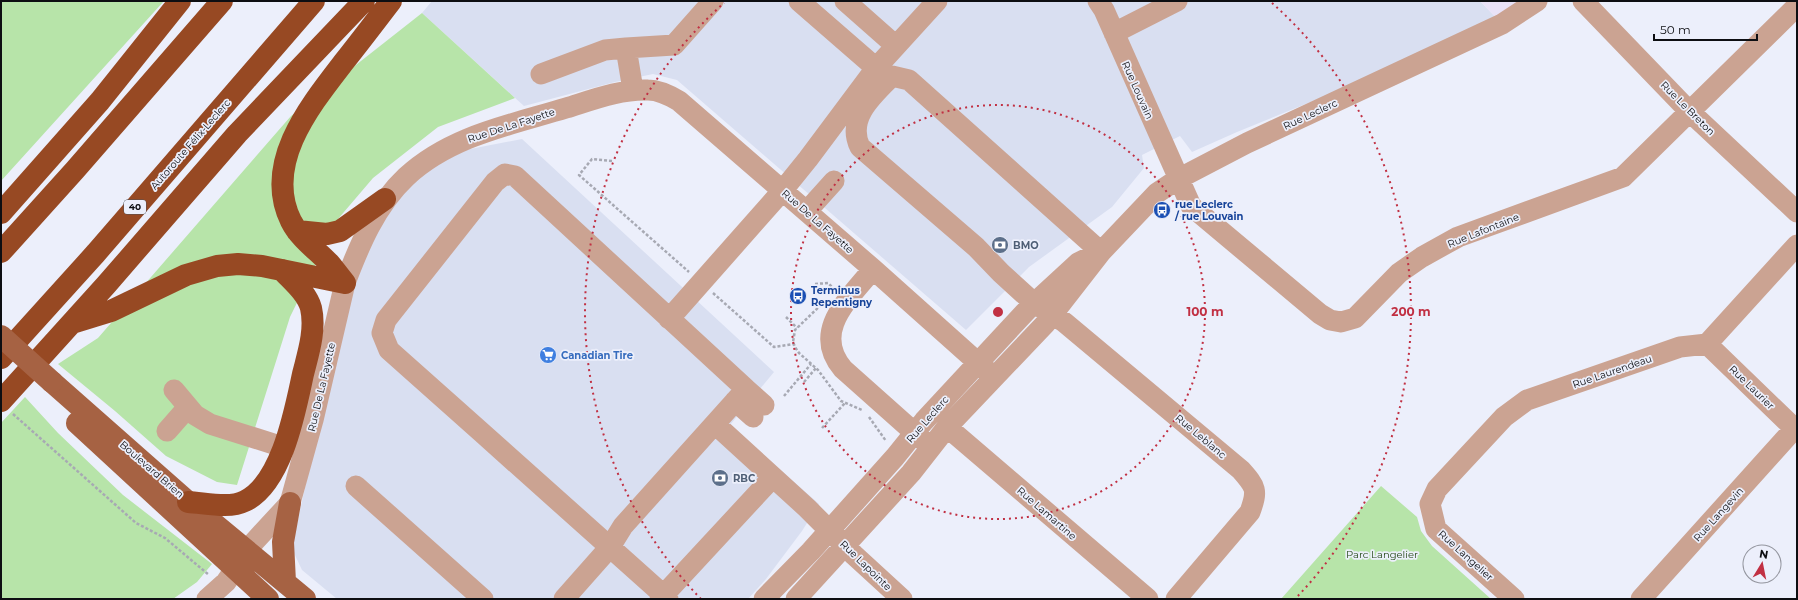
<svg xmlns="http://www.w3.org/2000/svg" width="1798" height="600" viewBox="0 0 1798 600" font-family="Montserrat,sans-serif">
  <rect width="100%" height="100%" fill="#eceffb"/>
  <path fill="#d9dff1" d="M 432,1 L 1480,1 L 1502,24 L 1237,132 L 1192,152 L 1180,136 L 1142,155 L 1144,168 L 1112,207 L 1029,267 L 966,330 L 677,80 L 653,74 L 615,82 L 524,106 L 422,13 Z
    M 522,139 L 774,372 L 730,425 L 819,504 L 802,531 L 766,579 L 748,599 L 337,599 L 302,570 L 294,553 L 293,543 L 349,284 L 389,208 L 403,191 L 430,169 L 465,150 Z"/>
  <path fill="#e9e2f7" d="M 1480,1 L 1550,1 L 1502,24 Z"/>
  <path fill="#b7e4a9" d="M 1,1 L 164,1 L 1,181 Z
    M 422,13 L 515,98 L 438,127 L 373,178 L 338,219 L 290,317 L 237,485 L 217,482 L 166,456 L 115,411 L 58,364 L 98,338 L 291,116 Z
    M 25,397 L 58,433 L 123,495 L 212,564 L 197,582 L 173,599 L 1,599 L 1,423 Z
    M 1381,486 L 1417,517 L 1421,531 L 1432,546 L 1491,599 L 1281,599 Z"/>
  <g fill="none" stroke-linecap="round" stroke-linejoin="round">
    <path stroke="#a7a9b3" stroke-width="2.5" stroke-dasharray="3 2" stroke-linecap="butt" d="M 612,161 L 592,159 L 579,175 L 689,272
      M 815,284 L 828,283 L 835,290
      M 713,293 L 774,347 L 794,344
      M 825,301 L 795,330 L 793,342 L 795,347 L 799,353 L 818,370 L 841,401 L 862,410
      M 786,317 L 797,328
      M 804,382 L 816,368
      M 784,396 L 811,364
      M 13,414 L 136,523 L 165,538 L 209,575
      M 869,417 L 886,441
      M 822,428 L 845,403"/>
    <path stroke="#cba392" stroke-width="21" d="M 799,1 L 876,68
      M 845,1 L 896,46
      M 1098,1 L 1104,10 L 1191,206 L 1320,314 L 1330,320 L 1341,322 L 1355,318 L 1399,273 L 1422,257 L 1458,237 L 1623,177 L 1797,6
      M 1583,1 L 1689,111 L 1797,212
      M 1114,33 L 1177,1
      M 626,48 L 674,45 L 713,1
      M 541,74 L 605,50 L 626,48 L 633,90
      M 807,211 L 834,181
      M 1101,252 L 909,80 L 892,76 C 873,95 846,118 860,147 L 976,247 L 1001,273 L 1034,303 L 1064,322 L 1241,470 C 1256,487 1258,490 1250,512 L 1176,599
      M 873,269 C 849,299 811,331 843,369 L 925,442
      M 669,319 L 783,190 L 808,159 L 876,68 L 937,1
      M 1707,344 L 1797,431
      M 746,389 L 764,405
      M 174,390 L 195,415 L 210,424 L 283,447
      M 735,401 L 753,417
      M 715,424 L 807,508 L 854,555 L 902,599
      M 947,427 L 1148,599
      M 167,431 L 188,407
      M 356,486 L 483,599
      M 207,599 L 226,582 L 254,542 L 290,503 L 313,420 L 345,283 C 359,246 376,205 406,177 C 450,136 510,125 566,108 C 592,100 620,89 648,90 C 659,90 669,95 679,101 L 873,269 L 994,377
      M 564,599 L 610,547 L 623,526 L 746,389 L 515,176 L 505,174 L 495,182 L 386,320 L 382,333 L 389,350 C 482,433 575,515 668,599
      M 660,599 L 773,477
      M 764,599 L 811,551 L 895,457 L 924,421 L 1028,309 L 1078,263 L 1088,258
      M 796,599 L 911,473 L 947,427 L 1045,324 L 1101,252 L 1157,193 L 1178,179 L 1247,143 L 1502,24 L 1537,1
      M 1514,599 L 1436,529 L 1430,504 L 1437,489 L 1504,417 L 1527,400 L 1680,347 L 1707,344 L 1797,245
      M 1641,599 L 1795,428"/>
    <path stroke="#a66243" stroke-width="22" d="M 52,382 L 188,502 L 305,599
      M 77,423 L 268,599
      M 285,582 L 283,542 L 290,503"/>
    <path stroke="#974923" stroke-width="22" d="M 1,213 L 100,101 L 180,1
      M 297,231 L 327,234 L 340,231 L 385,199
      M 1,252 L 75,170 L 222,1
      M 345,283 C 340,277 335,270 330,264 C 317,250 300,239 291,221 C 263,164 309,107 343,63 C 359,43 375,22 391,1
      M 72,323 L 111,311 L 186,275 L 217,266 L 238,264 L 262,266 L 345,283
      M 1,358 L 96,253 L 314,1
      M 1,401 L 106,285 L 237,134 L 364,1
      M 188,502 C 206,503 229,509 245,501 C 282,483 295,411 303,374 C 308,354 316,330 311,308 C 307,293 292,281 282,270"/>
    <path stroke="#a66243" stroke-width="22" d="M 1,336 L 52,382"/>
  </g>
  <g fill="none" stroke="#c13043" stroke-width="2" stroke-dasharray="2 4">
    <circle cx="998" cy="312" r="207"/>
    <path d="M701 599A413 413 0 0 1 724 3M1272 3A413 413 0 0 1 1295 599"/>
  </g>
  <defs>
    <g id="bus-disc" transform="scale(0.9)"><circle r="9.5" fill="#1a4fb4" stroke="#eceffb"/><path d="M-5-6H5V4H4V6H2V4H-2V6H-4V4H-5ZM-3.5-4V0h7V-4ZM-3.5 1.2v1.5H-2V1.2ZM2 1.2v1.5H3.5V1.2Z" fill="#fff"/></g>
    <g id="bank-disc" transform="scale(0.9)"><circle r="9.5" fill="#5c6f8a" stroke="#eceffb"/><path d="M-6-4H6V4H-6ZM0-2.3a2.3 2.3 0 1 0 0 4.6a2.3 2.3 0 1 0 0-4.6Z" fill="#fff"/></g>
    <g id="supermarket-disc" transform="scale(0.9)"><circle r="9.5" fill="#3f7fe0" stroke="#eceffb"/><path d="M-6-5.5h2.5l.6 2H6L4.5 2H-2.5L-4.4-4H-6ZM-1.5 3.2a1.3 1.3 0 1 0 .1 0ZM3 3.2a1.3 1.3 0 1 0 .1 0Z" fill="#fff"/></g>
  </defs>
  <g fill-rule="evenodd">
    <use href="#bus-disc" x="1162" y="210"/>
    <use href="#bank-disc" x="1000" y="245"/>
    <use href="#bus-disc" x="798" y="296"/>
    <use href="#supermarket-disc" x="548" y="355"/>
    <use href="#bank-disc" x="720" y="478"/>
  </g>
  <g text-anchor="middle" stroke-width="3.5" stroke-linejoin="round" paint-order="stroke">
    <rect fill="#eceffb" stroke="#505258" stroke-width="1" x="124" y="200" width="22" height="14" rx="3"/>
    <g font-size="9" font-weight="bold" fill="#0d0e12">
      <text x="135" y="210">40</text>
    </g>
    <g font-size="10" fill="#0d0e12" stroke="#eceffb">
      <text transform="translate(1138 90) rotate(66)" y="4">Rue Louvain</text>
      <text transform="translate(1688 108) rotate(45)" y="4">Rue Le Breton</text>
      <text transform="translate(1310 114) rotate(-25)" y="4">Rue Leclerc</text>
      <text transform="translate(511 125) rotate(-18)" y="4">Rue De La Fayette</text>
      <text transform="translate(190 144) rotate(-49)" y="4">Autoroute Félix-Leclerc</text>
      <text transform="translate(818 221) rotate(41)" y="4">Rue De La Fayette</text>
      <text transform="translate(1483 230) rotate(-22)" y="4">Rue Lafontaine</text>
      <text transform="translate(1612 371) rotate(-19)" y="4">Rue Laurendeau</text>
      <text transform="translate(321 387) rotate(-77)" y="4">Rue De La Fayette</text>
      <text transform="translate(1752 387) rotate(44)" y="4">Rue Laurier</text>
      <text transform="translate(927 419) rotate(-49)" y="4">Rue Leclerc</text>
      <text transform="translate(1201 436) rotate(40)" y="4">Rue Leblanc</text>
      <text transform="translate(152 469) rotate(41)" y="4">Boulevard Brien</text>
      <text transform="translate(1047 513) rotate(41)" y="4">Rue Lamartine</text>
      <text transform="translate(1718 514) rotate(-48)" y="4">Rue Langevin</text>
      <text transform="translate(1466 555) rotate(42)" y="4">Rue Langelier</text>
      <text transform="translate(866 565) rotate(44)" y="4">Rue Lapointe</text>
    </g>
    <g font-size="10" font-weight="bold" fill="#164399" stroke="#eceffb" text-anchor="start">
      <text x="1175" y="208">rue Leclerc<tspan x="1175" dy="12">/ rue Louvain</tspan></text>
      <text x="811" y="294">Terminus<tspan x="811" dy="12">Repentigny</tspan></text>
    </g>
    <g font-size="10" font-weight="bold" fill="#4e5e75" stroke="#eceffb" text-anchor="start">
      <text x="1013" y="249">BMO</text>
      <text x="733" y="482">RBC</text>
    </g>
    <g font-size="10" font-weight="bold" fill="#366cbe" stroke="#eceffb" text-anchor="start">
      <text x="561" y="359">Canadian Tire</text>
    </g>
    <g font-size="10" fill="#244816" stroke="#eceffb">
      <text x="1382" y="558">Parc Langelier</text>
    </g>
  </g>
  <circle cx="998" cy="312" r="6" fill="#c13043" stroke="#eceffb" stroke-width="2"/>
  <g font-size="12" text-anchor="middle" font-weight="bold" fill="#c13043" stroke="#eceffb" stroke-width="3.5" stroke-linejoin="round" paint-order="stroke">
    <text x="1205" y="316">100 m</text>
    <text x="1411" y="316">200 m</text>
  </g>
  <rect width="1798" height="600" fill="none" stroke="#0d0e12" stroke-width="4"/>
  <g transform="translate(1762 564) rotate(10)"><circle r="19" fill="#eceffb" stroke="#93959e"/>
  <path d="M0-3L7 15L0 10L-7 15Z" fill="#c13043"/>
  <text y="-6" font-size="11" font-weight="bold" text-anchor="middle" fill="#0d0e12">N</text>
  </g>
  <path d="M1654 34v6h103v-6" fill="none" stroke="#0d0e12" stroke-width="2"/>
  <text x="1660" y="34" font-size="12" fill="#0d0e12" stroke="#eceffb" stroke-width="3" paint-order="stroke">50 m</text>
</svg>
